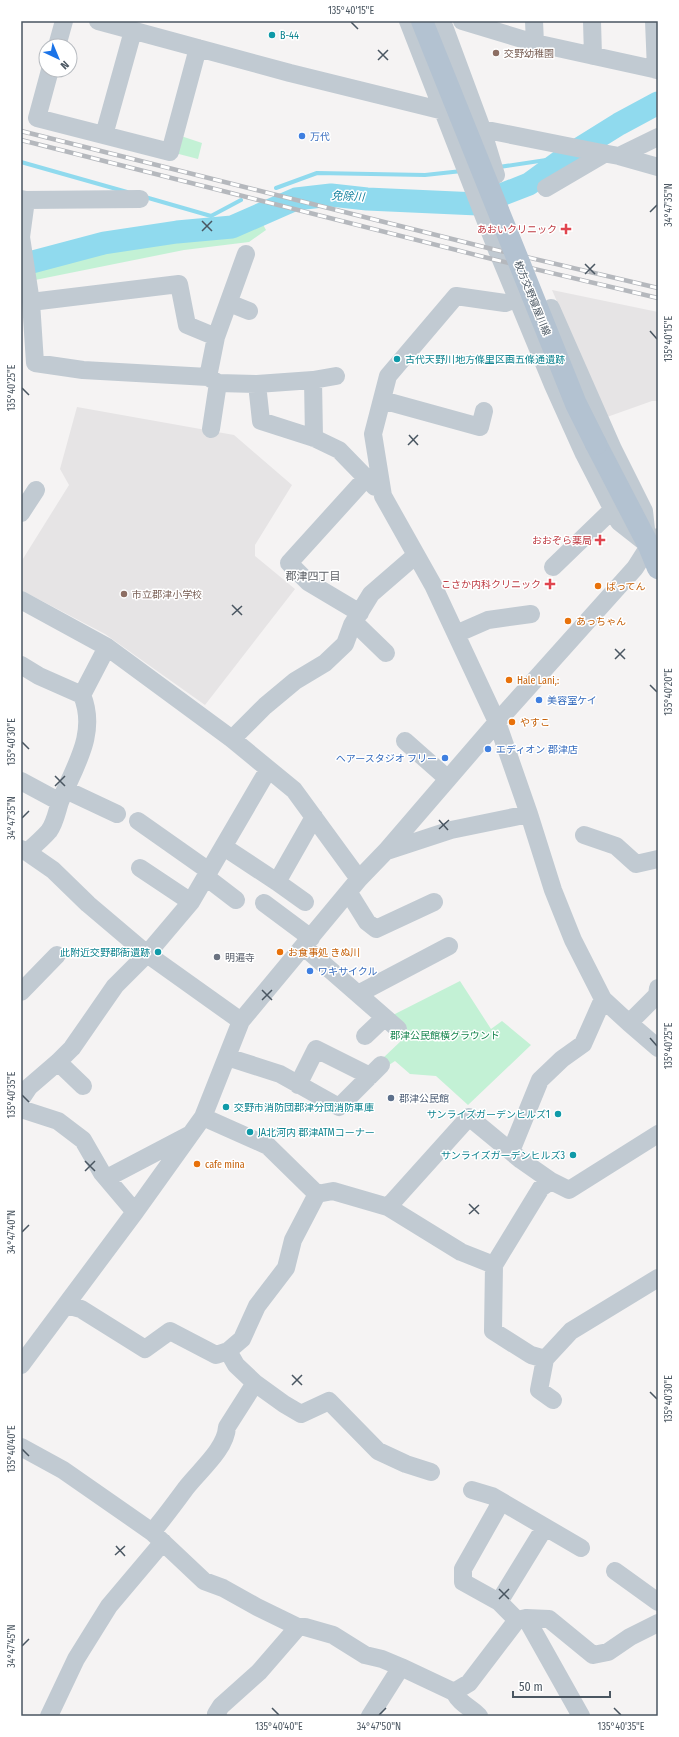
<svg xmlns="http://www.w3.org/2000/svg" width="679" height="1737" viewBox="0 0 679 1737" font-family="'Fira Sans Condensed','Noto Sans JP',sans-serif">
  <rect width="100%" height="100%" fill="#f5f3f3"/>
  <path fill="#e6e4e5" d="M 552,290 L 658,312 L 658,401 L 652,401 L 607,417 Z
    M 77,407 L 234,435 L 292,485 L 255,545 L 255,556 L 295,589 L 205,705 L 105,634 L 21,590 L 21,562 L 69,485 L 60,469 Z"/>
  <path fill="#c3f1d5" d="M 181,136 L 202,143 L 198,159 L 175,153 Z
    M 259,217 L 266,230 L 249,242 L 184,250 L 35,280 L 33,263 L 102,246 L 232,229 Z
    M 460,981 L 491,1029 L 502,1021 L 531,1045 L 468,1105 L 436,1076 L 410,1074 L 395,1061 L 389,1065 L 382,1059 L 403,1039 L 391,1016 Z"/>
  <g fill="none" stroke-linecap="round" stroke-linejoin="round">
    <path stroke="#90daee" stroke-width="4" d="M 21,162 L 127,192
      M 499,167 L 566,157
      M 276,188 L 317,173 L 425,175 L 462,171
      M 145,197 L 211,216 L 241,200"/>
    <path stroke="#90daee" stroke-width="23" d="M 21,265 L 104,243 L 177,232 L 232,227 L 296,199 L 331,195 L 367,199 L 478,204 L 529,184 L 566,157 L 619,124 L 658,103"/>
    <path stroke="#c1cad2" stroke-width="18" d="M 98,21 L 290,73 L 444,111 L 482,129 L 597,152 L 619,156 L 658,137
      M 408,21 L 497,250 L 553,385 L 584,454 L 619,522 L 647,544
      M 442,21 L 482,129 L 496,175 L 473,181
      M 462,21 L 535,43 L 658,70
      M 534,21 L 535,43
      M 592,21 L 593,56
      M 654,21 L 656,70
      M 57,46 L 64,21
      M 50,70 L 37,118 L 170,152 L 198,48
      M 104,135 L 133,31
      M 619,156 L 658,167
      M 546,188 L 604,154
      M 21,199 L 26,200 L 140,199
      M 26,200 L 21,237 L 31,302 L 35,363 L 83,370 L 208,377 L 218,383 L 257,384 L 313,380 L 336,376
      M 518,298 L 505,303 L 456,296 L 388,376 L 373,434 L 383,496 L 433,585 L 497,722 L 529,814 L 553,890 L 573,940 L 603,999 L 629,1023 L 658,1048
      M 31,302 L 179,284 L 187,325 L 216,337 L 208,377
      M 229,303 L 249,311
      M 551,308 L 613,449 L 644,511 L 647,538
      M 216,337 L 246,254
      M 313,380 L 314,438
      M 257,384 L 261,421 L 314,438 L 339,450 L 375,487
      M 382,400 L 480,427 L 484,411
      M 211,429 L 218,383
      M 21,513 L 36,490
      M 553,567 L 613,509
      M 21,600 L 107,647 L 232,739 L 294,790 L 359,879
      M 360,613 L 308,582 L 289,563 L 366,478
      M 354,622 L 386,653
      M 456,634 L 488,620 L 531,614
      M 21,665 L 39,676 L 82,695
      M 232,739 L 265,706 L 295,681 L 325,663 L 345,644 L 352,625 L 371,594 L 416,555
      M 405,741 L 448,779
      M 21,781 L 60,802
      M 66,790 L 117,814
      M 138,821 L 209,871
      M 584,835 L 616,846 L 636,864 L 658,859
      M 224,847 L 277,882 L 314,817
      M 21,849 L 27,852 C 35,845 43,838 49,831 C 55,823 57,811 60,802 C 74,767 98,734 82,695 L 107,647
      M 387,851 L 451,830 L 529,814
      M 27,852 L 53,870 L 88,904 L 147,954 L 241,1021
      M 140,868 L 191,902
      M 206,877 L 236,900
      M 277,882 L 305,902
      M 349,893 L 367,922 L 376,929 L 434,902
      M 264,903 L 311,938
      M 304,947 L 398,1029
      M 21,992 L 57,955
      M 358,994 L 449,946
      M 629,1023 L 657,995 L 658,988
      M 365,1036 L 384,1018
      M 227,1057 L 280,1074 L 339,1107 L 381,1065
      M 58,1062 L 83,1086
      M 298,1085 L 316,1049 L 370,1076
      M 21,1099 L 29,1087 L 58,1062 L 72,1048 L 115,986 L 147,954 L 191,902 L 268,770
      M 21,1109 L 58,1121 L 83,1140 L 102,1173 L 135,1212
      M 203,1117 L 268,1146 L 317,1194 L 333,1191 L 388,1207 L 461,1252 L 494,1265 L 493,1331 L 531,1355 L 545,1359 L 571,1331 L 658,1278
      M 511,1151 L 540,1080 L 562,1059 L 583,1044 L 603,999
      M 107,1178 L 189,1135
      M 388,1207 L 469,1117 L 521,1160 L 551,1181
      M 494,1265 L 541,1188 L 551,1181 L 569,1190 L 658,1134
      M 66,1305 L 81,1309 L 145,1349 L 170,1331 L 216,1355 L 228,1351 L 242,1339 L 257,1306 L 286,1268 L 293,1240 L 317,1194
      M 545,1359 L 539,1390 L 553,1400
      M 21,1365 L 135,1212 L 203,1117 L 241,1021 L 359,879 L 386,851 L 497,722 L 635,568 L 649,546 L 658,537
      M 255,1383 L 284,1404 L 301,1414 L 329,1401 L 378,1451 L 406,1464 L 431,1472
      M 21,1447 L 63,1470 L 152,1532 L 204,1581 L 223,1588 L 257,1607 L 298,1627 L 305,1627 L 333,1635 L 365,1655 L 382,1659 L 401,1667 L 454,1692 L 469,1683 L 517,1620 L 526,1618 L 549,1619 L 593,1655 L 608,1652 L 630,1637 L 658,1623
      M 472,1490 L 492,1496 L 581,1548
      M 501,1502 L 463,1569 L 463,1582 L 499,1602 L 517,1620
      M 152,1532 C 164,1518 175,1503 186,1488 C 199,1471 226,1449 227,1427 L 255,1383 L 236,1365 L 228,1351
      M 615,1571 L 658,1602
      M 499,1602 L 545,1527
      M 526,1618 L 581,1716
      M 454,1692 C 462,1706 468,1705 479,1716
      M 49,1716 L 76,1659 L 109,1606 L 163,1542
      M 218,1716 L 216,1714 L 221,1706 L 259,1672 L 298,1627
      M 370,1716 L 401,1667"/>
    <path stroke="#b3c2d1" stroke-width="22" d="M 596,444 L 649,546 L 658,568"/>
    <g stroke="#b5b8bd" stroke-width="4.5">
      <path id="rail" d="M 21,131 L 488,248 L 658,288
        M 21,140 L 492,259 L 658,298"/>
    </g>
    <use href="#rail" stroke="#fff" stroke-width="3" stroke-dasharray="9" stroke-linecap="butt"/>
    <path stroke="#b3c2d1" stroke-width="22" d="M 422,21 L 576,404 L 596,444"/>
  </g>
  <path fill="none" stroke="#4a5661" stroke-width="1.5" d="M 351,22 L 358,29M 378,50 L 388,60M 378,60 L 388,50M 650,212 L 657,205M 202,221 L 212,231M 202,231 L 212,221M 585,264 L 595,274M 585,274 L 595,264M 650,331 L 657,339M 22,388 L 29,395M 409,435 L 418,445M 408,445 L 418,435M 232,605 L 242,615M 232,615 L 242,606M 615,649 L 625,659M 615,659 L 625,649M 650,685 L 657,692M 22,742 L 29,749M 55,776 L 65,786M 55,786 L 65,776M 22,818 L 29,811M 439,820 L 448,830M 439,829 L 449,820M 262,990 L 272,1000M 262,1000 L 272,990M 650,1038 L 657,1046M 22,1095 L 29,1102M 85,1161 L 95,1171M 85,1171 L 95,1161M 469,1204 L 479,1214M 469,1214 L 479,1205M 22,1232 L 29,1225M 292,1375 L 302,1385M 292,1385 L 302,1375M 650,1392 L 657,1399M 22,1449 L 29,1456M 116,1546 L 125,1556M 115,1555 L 125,1546M 499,1589 L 509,1599M 499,1599 L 509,1589M 22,1646 L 29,1639M 272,1708 L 279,1715M 614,1708 L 621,1715M 379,1715 L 386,1708"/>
  <g fill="#0f9aa8" stroke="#fff" stroke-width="1.5">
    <circle cx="272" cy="35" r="4"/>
    <circle cx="397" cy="359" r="4"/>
    <circle cx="158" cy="952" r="4"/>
    <circle cx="226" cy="1107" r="4"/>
    <circle cx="558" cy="1114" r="4"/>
    <circle cx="250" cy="1132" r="4"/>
    <circle cx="573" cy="1155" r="4"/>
  </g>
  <g fill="#8d6e63" stroke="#fff" stroke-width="1.5">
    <circle cx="496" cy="53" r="4"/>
    <circle cx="124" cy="594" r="4"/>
  </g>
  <g fill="#3f7fe0" stroke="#fff" stroke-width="1.5">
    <circle cx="302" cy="136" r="4"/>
    <circle cx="539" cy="700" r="4"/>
    <circle cx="488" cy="749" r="4"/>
    <circle cx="445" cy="758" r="4"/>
    <circle cx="310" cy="971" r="4"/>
  </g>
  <g fill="#e0444e" stroke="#fff" stroke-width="1.5">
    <path d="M564 223h4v4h4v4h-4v4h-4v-4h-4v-4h4z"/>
    <path d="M598 534h4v4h4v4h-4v4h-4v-4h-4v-4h4z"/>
    <path d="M548 578h4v4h4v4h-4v4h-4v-4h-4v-4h4z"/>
  </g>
  <g fill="#e8710a" stroke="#fff" stroke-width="1.5">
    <circle cx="598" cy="586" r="4"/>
    <circle cx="568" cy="621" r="4"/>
    <circle cx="509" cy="680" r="4"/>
    <circle cx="512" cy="722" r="4"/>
    <circle cx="280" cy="952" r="4"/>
    <circle cx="197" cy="1164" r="4"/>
  </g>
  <circle fill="#6b7280" stroke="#fff" stroke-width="1.5" cx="217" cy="957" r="4"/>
  <circle fill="#5c6f8a" stroke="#fff" stroke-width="1.5" cx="391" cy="1098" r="4"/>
  <g text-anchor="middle" stroke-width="3" stroke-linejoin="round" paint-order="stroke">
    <g font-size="10" fill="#0d838f" stroke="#fff" text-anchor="start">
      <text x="280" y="39">B-44</text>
      <text x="405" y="363">古代天野川地方條里区画五條通遺跡</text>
      <text x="150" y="956" text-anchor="end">此附近交野郡衙遺跡</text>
      <text x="234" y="1111">交野市消防団郡津分団消防車庫</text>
      <text x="550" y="1118" text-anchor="end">サンライズガーデンヒルズ1</text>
      <text x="258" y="1136">JA北河内 郡津ATMコーナー</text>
      <text x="565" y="1159" text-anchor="end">サンライズガーデンヒルズ3</text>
    </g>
    <g font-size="10" fill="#785e54" stroke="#fff" text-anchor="start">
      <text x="504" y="57">交野幼稚園</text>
      <text x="132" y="598">市立郡津小学校</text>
    </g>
    <g font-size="10" fill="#366cbe" stroke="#fff" text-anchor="start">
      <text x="310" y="140">万代</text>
      <text x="547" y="704">美容室ケイ</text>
      <text x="496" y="753">エディオン 郡津店</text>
      <text x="437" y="762" text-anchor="end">ヘアースタジオ フリー</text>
      <text x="318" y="975">ワキサイクル</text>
    </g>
    <g font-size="10" fill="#be3a42" stroke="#fff" text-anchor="end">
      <text x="557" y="233">あおいクリニック</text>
      <text x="592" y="544">おおぞら薬局</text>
      <text x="541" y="588">こさか内科クリニック</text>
    </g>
    <g font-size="10" fill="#4a5661" stroke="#fff">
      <text transform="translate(533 298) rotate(68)" y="4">枚方交野寝屋川線</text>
    </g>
    <g font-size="10" fill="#c56008" stroke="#fff" text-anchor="start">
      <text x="606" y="590">ばってん</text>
      <text x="576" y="625">あっちゃん</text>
      <text x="517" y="684">Hale Lani,:</text>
      <text x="520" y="726">やすこ</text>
      <text x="288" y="956">お食事処 きぬ川</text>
      <text x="205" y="1168">cafe mina</text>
    </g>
    <g font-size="10" fill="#5b616d" stroke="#fff" text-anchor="start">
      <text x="225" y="961">明遍寺</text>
    </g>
    <g font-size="10" fill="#17864f" stroke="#fff">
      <text x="445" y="1039">郡津公民館横グラウンド</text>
    </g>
    <g font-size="10" fill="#4e5e75" stroke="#fff" text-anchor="start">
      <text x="399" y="1102">郡津公民館</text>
    </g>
    <g font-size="11" font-style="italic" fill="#0c7c9b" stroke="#fff">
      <text transform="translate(348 196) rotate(3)" y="4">免除川</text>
    </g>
    <g font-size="11" fill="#5f6368" stroke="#fff">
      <text x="313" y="580">郡津四丁目</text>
    </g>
  </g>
  <rect width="679" height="1737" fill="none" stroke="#ffffff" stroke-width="44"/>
  <g transform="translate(58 58) rotate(136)"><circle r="19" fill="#ffffff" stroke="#b7bbc0"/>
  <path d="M0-3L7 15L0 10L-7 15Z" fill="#1a73e8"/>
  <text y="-6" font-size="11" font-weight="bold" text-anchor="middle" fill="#4a5661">N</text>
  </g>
  <path d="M513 1691v6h97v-6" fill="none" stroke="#4a5661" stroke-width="2"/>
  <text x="519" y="1691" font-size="12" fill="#4a5661" stroke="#ffffff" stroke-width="3" paint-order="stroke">50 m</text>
  <rect x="22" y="22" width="635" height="1693" fill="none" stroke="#4a5661" stroke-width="1.5"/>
  <g font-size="10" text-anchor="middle" fill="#4a5661">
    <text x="351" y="14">135°40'15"E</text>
    <text transform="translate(668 205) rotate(-90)" y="4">34°47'35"N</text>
    <text transform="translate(668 339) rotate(-90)" y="4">135°40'15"E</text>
    <text transform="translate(11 388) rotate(-90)" y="4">135°40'25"E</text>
    <text transform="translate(668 692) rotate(-90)" y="4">135°40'20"E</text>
    <text transform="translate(11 742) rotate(-90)" y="4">135°40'30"E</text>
    <text transform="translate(11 818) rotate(-90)" y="4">34°47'35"N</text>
    <text transform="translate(668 1046) rotate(-90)" y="4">135°40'25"E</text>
    <text transform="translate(11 1095) rotate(-90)" y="4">135°40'35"E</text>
    <text transform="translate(11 1232) rotate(-90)" y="4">34°47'40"N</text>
    <text transform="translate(668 1399) rotate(-90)" y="4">135°40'30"E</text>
    <text transform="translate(11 1449) rotate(-90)" y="4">135°40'40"E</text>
    <text transform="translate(11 1646) rotate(-90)" y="4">34°47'45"N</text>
    <text x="279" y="1730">135°40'40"E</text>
    <text x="379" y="1730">34°47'50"N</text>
    <text x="621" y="1730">135°40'35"E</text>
  </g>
</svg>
